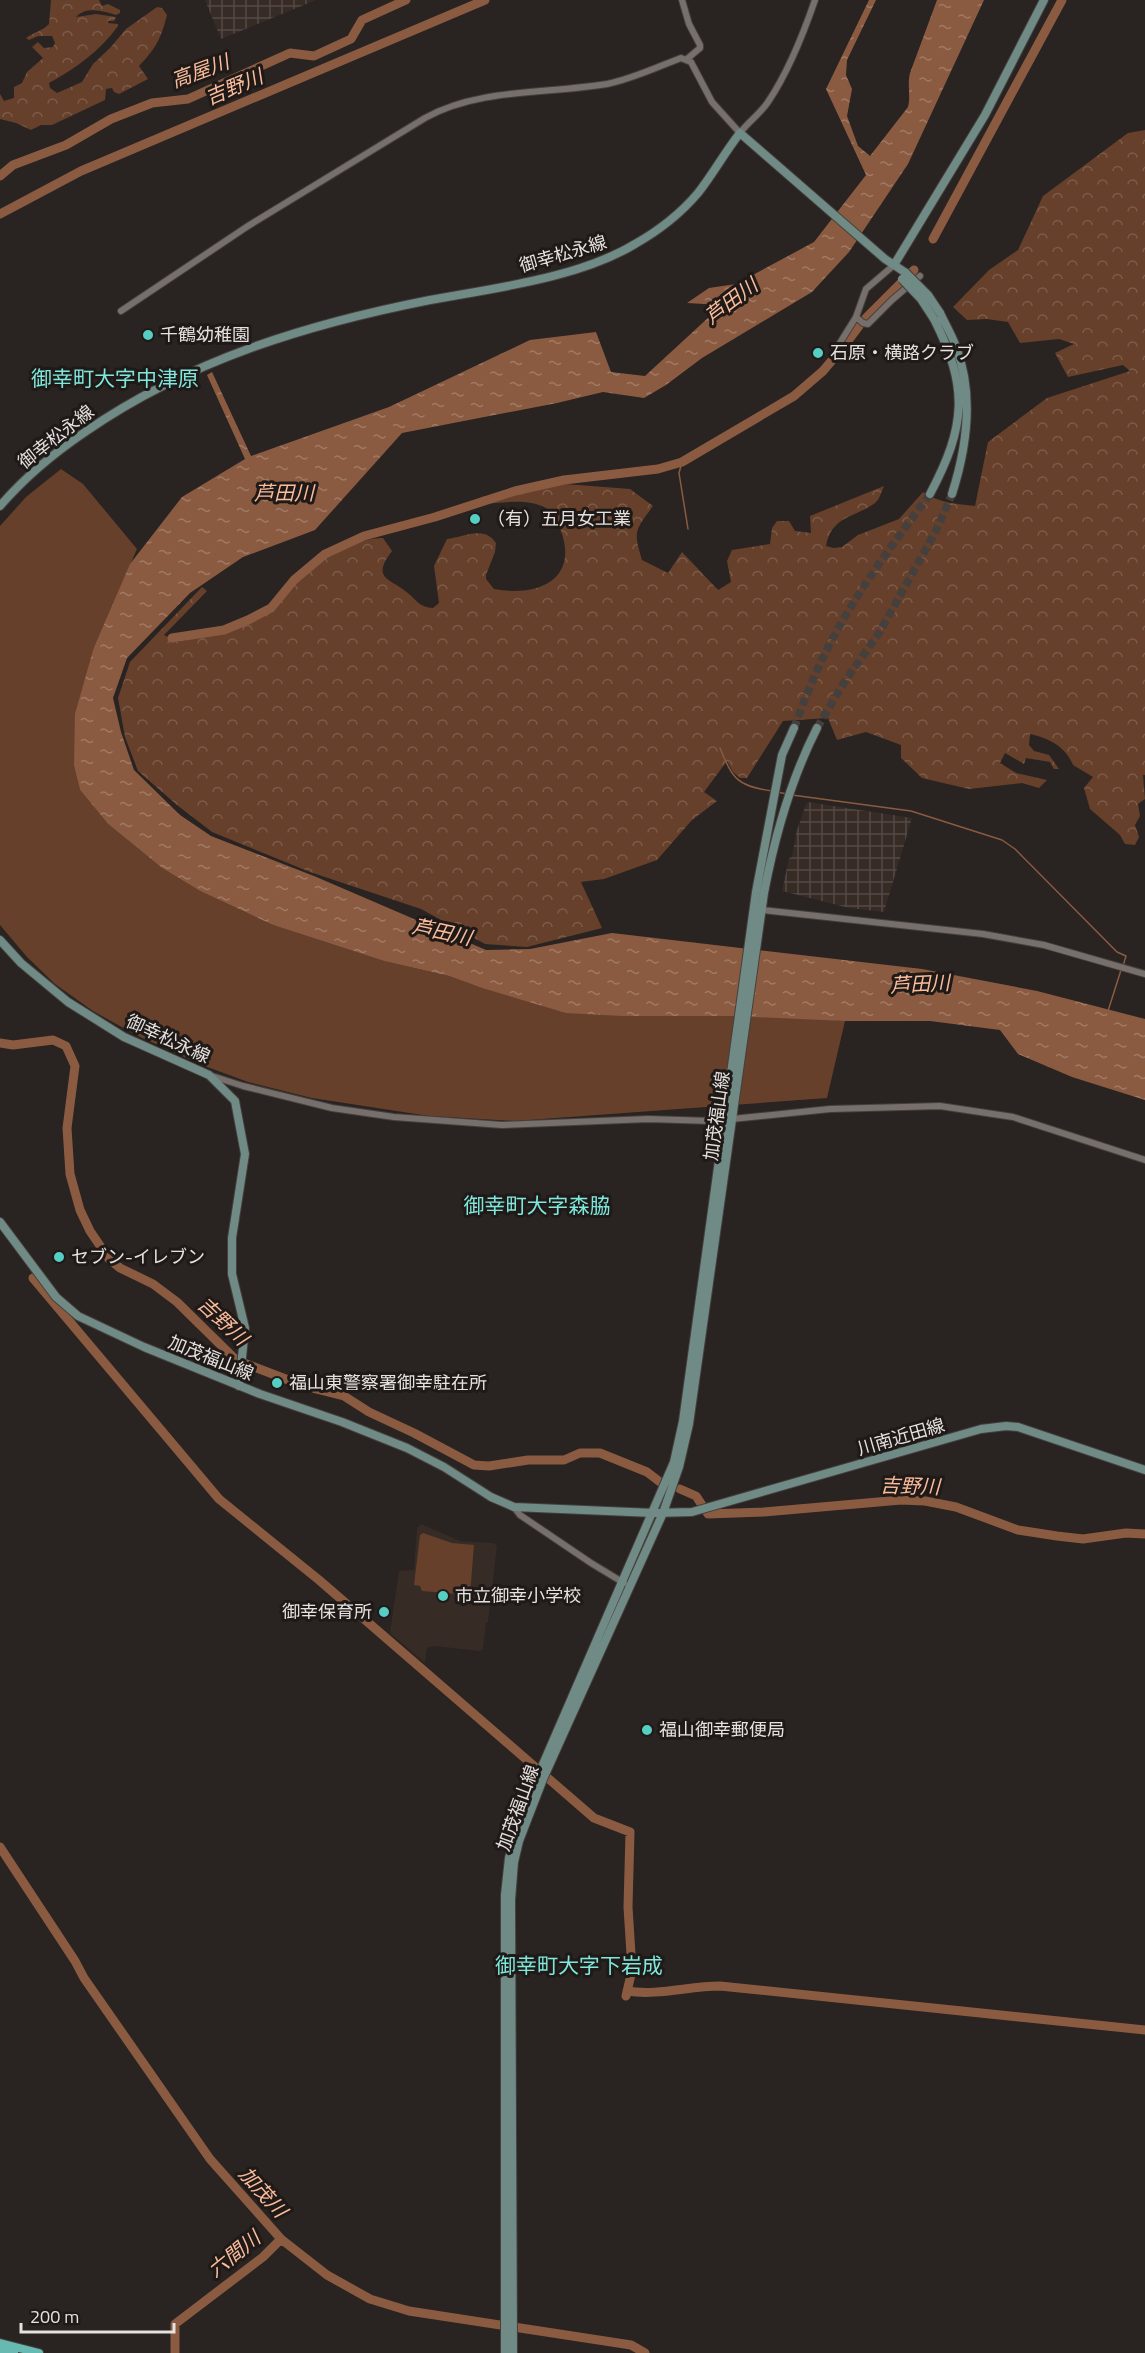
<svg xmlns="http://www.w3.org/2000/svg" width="1145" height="2353" viewBox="0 0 1145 2353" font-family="'Titillium Web','Noto Sans JP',sans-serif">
  <defs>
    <pattern id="industrial-grid" width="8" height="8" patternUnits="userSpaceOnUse" patternTransform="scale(1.5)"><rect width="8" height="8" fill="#372b25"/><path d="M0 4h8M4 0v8" fill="none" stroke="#544944"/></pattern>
    <pattern id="forest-crowns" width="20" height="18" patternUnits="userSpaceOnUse" patternTransform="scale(1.5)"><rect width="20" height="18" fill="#66402b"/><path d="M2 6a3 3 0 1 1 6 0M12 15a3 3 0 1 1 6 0" fill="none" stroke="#7c5b49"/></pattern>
    <pattern id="water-ripples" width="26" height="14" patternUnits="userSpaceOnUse" patternTransform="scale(1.5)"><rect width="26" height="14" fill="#8b5b41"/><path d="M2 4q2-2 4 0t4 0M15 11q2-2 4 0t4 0" fill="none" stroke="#a17a65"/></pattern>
  </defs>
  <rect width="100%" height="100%" fill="#292321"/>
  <path fill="#372b25" d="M 421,1524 L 460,1541 L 493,1543 L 497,1546 L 488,1622 L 486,1623 L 483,1649 L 480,1651 L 434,1646 L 427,1648 L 425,1663 L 390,1633 L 399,1571 L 414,1570 L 417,1528 Z"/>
  <path fill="url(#industrial-grid)" d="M 205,0 L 316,0 L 221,39 Z
    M 808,802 L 912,818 L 884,912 L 849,908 L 782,891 L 789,858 L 792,857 L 796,833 L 806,804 Z"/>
  <path fill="#66402b" d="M 61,469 L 83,484 L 137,549 L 94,647 L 74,766 L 80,790 L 108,824 L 162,868 L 200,891 L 273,925 L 384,961 L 449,976 L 479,987 L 733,1016 L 789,1016 L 845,1021 L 827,1098 L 515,1121 L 429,1116 L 312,1098 L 248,1082 L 202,1065 L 136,1035 L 93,1011 L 55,984 L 27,957 L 0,925 L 0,526 L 26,497 Z
    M 423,1533 L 452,1543 L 474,1545 L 470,1595 L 422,1591 L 420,1586 L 414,1585 L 420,1535 Z"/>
  <path fill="url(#forest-crowns)" d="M 51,0 L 99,0 L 102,6 L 108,4 L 120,10 L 120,13 L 116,15 C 103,11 86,6 76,17 L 96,14 L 116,17 L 114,21 L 108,21 L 108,23 L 118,24 L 118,26 C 101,50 75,69 49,83 L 50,88 L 57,93 L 82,82 L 93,64 L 110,48 L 126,29 L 157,7 L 162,8 L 167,15 C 161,39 156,48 139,66 L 148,79 L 119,94 L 114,92 L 112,88 L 106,89 L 105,100 L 52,125 L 41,125 L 31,130 L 16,123 L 0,119 L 0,94 L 4,101 L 14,98 L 14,87 L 22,83 L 27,72 L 43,58 L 32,47 L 38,42 L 44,48 L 53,47 L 55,43 L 52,36 L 38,36 L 29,40 L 26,38 C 34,32 41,32 49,24 Z
    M 1145,130 L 1145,775 L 1143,775 L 1145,799 L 1138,804 L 1140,816 L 1135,825 L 1139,837 L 1135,845 L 1125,844 L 1120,835 L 1090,809 L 1084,788 L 1093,777 L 1073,765 C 1066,747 1049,738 1030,734 L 1029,745 L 1034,751 L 1049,755 L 1059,769 L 1054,769 L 1050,762 L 1026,758 L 1024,764 L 1005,753 L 1000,763 L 1016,773 L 1047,780 L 1039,788 L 1022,783 L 969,789 L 922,778 L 901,758 L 901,745 L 866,732 L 837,740 L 828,718 L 783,721 L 747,778 L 740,778 L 733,772 L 727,761 L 704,792 L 717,801 L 692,820 L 657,860 L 604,879 L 581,882 L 602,928 L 527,947 L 485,944 L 421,909 L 310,872 L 212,832 L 177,805 L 138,771 L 125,737 L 118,698 L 130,662 L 202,587 L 207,591 L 164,635 L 177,642 C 207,636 243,629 269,611 C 282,602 292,585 304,574 C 321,556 358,538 383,538 L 392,551 C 370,580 391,578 409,594 C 418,602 420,607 433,608 L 439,603 L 434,566 L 447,539 C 464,537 484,525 496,543 L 495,552 L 486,575 L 486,579 L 494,589 C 536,597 579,581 561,531 C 557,522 555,513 546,508 C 527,498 503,503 482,504 L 481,497 L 565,484 L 630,489 L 653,506 C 635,531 633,530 642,560 L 668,573 L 682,552 L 718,590 L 731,582 L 727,561 L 732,550 L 770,544 L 772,528 L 777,521 L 789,521 L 795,531 L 811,533 L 810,516 L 884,486 C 881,492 880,499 875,503 C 855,518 832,515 826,546 L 834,548 L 842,547 L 858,535 L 899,519 L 923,492 C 939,503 957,504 975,506 L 988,442 L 1047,398 L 1130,371 L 1123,365 L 1068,377 L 1055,353 L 1074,344 L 1059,339 L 1020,343 L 1008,322 L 987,319 L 967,320 L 953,307 L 989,270 L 1018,250 L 1043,196 L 1128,133 Z"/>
  <path fill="url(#water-ripples)" d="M 869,0 L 876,0 L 847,60 L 846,75 L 852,89 L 847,116 L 858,146 L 870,156 L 908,107 C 911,96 907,85 910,73 L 937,0 L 984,0 L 908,164 L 849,252 L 812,292 L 702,358 L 666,385 L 644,398 L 603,392 L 557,403 L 402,433 L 315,530 L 243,557 L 190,593 L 127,658 L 113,698 L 121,732 L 134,770 L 180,815 L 211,836 L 314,876 L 486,950 L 530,949 L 612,933 L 922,969 L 1037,991 L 1145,1019 L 1145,1100 L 1072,1077 L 1018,1054 L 1000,1030 L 930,1021 L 845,1021 L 733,1016 L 623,1016 L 566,1013 L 479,987 L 449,976 L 384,961 L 273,925 L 200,891 L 162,868 L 108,824 L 80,790 L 74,766 L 75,714 L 94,647 L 130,564 L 182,497 L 245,459 L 207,375 L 212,372 L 251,456 L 389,407 L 530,340 L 596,332 L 611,372 L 645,376 L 722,305 L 687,303 L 709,288 L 736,284 L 814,242 L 866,175 L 826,89 Z"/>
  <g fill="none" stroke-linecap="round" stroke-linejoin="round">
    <path stroke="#8b5b41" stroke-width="1.5" d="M 682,462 L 679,473 L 688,529
      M 720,748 C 733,780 738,786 772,791
      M 777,792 L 787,794
      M 792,795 L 911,811 L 1002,840 L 1015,849 L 1117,952 L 1126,956 L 1123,966
      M 1108,1011 L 1121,970"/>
    <path stroke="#8b5b41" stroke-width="9" d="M 0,176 L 13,165 L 66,145 L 111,119 L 152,103 L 188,99 L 290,53 L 314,56 L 351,39 L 362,20 L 406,0
      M 0,214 L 81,171 L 485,0
      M 933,239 L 1062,0
      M 866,318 L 914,270
      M 847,342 L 859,326
      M 172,638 L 224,630 L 248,620 L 271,608 L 294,580 L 325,554 L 364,536 L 435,517 L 515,491 L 564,480 L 658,469 L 682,462 L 794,396 L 823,371 L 839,352
      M 0,1043 L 13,1045 L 53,1040 L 66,1046 L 75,1066 L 67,1128 L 70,1174 L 80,1210 L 90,1231 L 109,1259 L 120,1268 L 153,1284 L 177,1302 L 236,1360 L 304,1386 L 344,1396 L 369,1412 L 414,1433 L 474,1465 L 489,1466 L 528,1460 L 564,1460 L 580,1453 L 600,1453 L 647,1472 L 660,1482
      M 33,1278 L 219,1499 L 319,1580 L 594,1818 L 630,1832 L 628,1907 L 632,1970 L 626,1996
      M 680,1489 L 696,1496 L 708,1514 L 764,1512 L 901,1500 L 925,1501 L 956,1507 L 1018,1530 L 1057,1536 L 1083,1539 L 1126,1533 L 1145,1534
      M 0,1847 L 75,1961 L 84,1978 L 210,2159 L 281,2239 L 327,2275 L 370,2299 L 409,2311 L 631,2345 L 645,2353
      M 627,1991 C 658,1996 689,1986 720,1986 L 1145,2030
      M 175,2353 L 175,2324 L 263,2257 L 281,2239"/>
    <path stroke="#45403e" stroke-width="8" stroke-dasharray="8 4" stroke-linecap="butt" d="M 794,728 C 802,707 810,685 820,664 C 848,603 890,548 930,494
      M 817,728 L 845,681 L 879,633 L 936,531 L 952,494"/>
    <g stroke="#45403d" stroke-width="8">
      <path id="tertiary" d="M 682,0 L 689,24 L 700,45 L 700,48 L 687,59
        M 121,311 L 248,226 L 425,118 C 479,88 547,94 607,84 C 632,79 657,67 681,58 L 691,62 L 712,102 L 740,133 C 748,122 760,114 768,102 C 789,71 803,35 815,0
        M 856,317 L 863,323 L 868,324 L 892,300 L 920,276
        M 838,346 L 856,317 L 866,289 L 894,265
        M 762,910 L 983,934 L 1044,945 L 1145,974
        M 209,1075 L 243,1086 L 332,1108 L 394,1117 L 502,1125 L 648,1119 L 712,1121 L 830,1109 L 940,1106 L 1013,1117 L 1145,1160
        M 514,1507 L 520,1515 L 591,1563 L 624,1583"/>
    </g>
    <g stroke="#45403d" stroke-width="10">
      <path id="secondary" d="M 894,265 L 985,115 L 1044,0
        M 940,313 C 945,324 952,335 956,347 C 974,394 967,447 952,494
        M 930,494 C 966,426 969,388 934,319
        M 0,506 C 25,477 54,453 85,432 C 189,360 308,324 430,300 C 495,288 579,278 635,244 C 658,231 681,213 698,193 C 713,174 725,152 740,133 L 885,259 L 906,273
        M 0,940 L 21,963 L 68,1002 L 124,1037 L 209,1075 L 235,1101 L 245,1154 L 232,1238 L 232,1274 L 245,1328 L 239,1386
        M 0,1222 L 56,1297 L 78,1316 L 144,1347 L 260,1394 L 342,1422 L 407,1448 L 444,1467 L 491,1497 L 514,1507 L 654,1513 L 692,1512 L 981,1429 L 1006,1426 L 1018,1427 L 1145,1470
        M 505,2353 L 505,1895 L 509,1858 L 521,1815 L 674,1462 L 683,1421 L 756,892 L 782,755 L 794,728
        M 513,2353 L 511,1900 L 514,1862 L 519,1841 L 543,1779 L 663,1513 L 679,1467 L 689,1424 L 764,893 C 775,835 790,781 817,728"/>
    </g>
    <g stroke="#45403d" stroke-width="10">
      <path id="trunk" d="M 0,2343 L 39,2353
        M 0,2350 L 14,2353"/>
    </g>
    <use href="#tertiary" stroke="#766f6c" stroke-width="6"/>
    <use href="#secondary" stroke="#708b86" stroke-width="8"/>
    <use href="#trunk" stroke="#67bab1" stroke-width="8"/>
    <g stroke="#45403d" stroke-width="10" stroke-linecap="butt">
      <path id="secondary-bridge" d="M 906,273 L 928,295 L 940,313
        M 902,279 L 921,299 L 934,319"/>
    </g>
    <use href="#secondary-bridge" stroke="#708b86" stroke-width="8"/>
  </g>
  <g fill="#56cec3" stroke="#1f1a17" stroke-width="2">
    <circle cx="148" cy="335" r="6"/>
    <circle cx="818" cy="353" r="6"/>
    <circle cx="475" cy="519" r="6"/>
    <circle cx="59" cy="1257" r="6"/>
    <circle cx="277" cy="1383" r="6"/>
    <circle cx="443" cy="1596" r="6"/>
    <circle cx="384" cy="1612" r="6"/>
    <circle cx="647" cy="1730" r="6"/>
  </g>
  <g text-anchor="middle" stroke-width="6" stroke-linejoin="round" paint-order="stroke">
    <g font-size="18" fill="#e5e1df" stroke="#1f1a17">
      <text transform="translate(563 254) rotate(-16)" y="6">御幸松永線</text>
      <text transform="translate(56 437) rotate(-38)" y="6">御幸松永線</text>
      <text transform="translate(168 1039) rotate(25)" y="6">御幸松永線</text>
      <text transform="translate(717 1116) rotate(-82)" y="6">加茂福山線</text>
      <text transform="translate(211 1358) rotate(22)" y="6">加茂福山線</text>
      <text transform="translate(901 1437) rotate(-16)" y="6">川南近田線</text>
      <text transform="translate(518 1808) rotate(-70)" y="6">加茂福山線</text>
    </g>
    <g font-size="18" fill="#e5e1df" stroke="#1f1a17" text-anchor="start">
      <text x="160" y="341">千鶴幼稚園</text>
      <text x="830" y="359">石原・横路クラブ</text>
      <text x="487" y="525">（有）五月女工業</text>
      <text x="71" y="1263">セブン-イレブン</text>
      <text x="289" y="1389">福山東警察署御幸駐在所</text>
      <text x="455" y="1602">市立御幸小学校</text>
      <text x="372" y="1618" text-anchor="end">御幸保育所</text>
      <text x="659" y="1736">福山御幸郵便局</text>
    </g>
    <g font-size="20" font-style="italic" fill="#fabc9c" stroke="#1f1a17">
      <text transform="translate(200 71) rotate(-20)" y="7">高屋川</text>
      <text transform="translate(234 87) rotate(-23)" y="7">吉野川</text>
      <text transform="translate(731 301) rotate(-37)" y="7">芦田川</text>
      <text x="284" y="500">芦田川</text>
      <text transform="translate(442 932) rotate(12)" y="7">芦田川</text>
      <text transform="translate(920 984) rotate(-3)" y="7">芦田川</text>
      <text transform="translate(223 1321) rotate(43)" y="7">吉野川</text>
      <text transform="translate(910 1486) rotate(2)" y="7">吉野川</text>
      <text transform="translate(263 2192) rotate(48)" y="7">加茂川</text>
      <text transform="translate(234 2254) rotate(-39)" y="7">六間川</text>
    </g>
    <g font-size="21" fill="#7ee8dd" stroke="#1f1a17">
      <text x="115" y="386">御幸町大字中津原</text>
      <text x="537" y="1213">御幸町大字森脇</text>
      <text x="579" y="1973">御幸町大字下岩成</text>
    </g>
  </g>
  <path d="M21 2323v9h153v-9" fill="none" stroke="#e5e1df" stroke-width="3"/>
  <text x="30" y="2323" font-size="18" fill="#e5e1df" stroke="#1f1a17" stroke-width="4.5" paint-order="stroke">200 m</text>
</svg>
